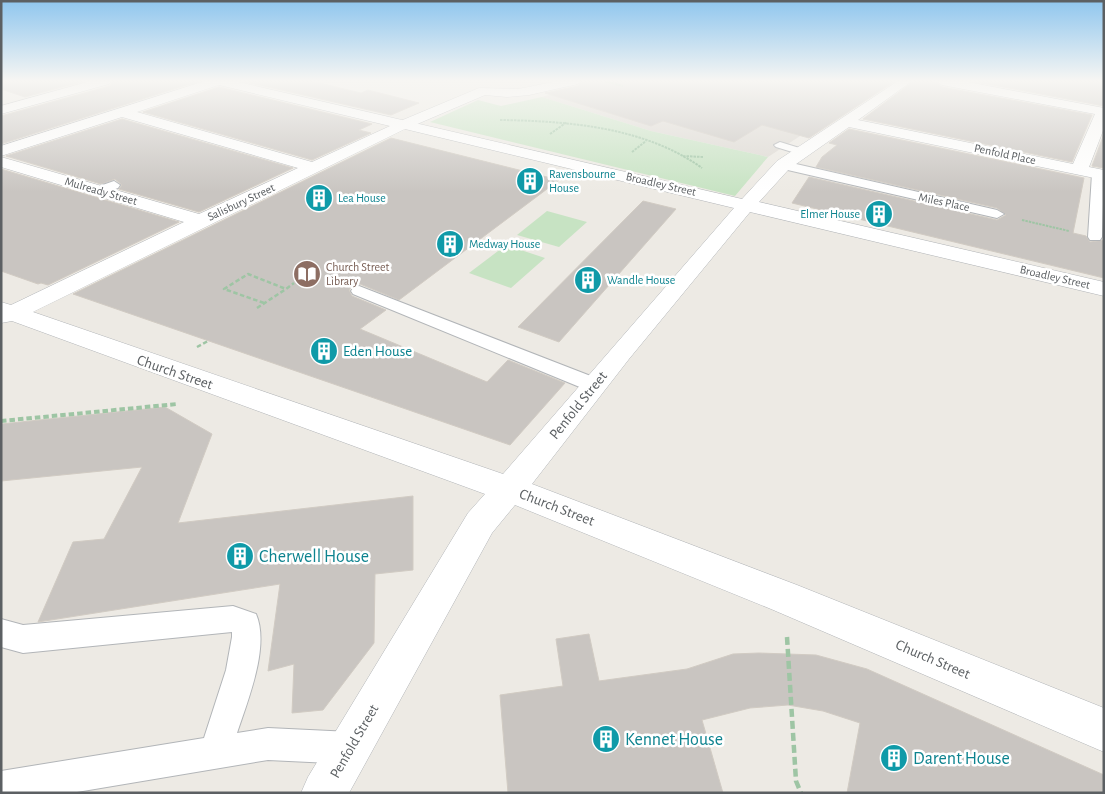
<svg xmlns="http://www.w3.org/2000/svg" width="1105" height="794" viewBox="0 0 1105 794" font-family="'Alegreya Sans',sans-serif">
  <rect width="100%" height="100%" fill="#edeae4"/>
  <path fill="#ddd9d3" d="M 597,81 L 884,81 L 768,157 L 651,131 L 542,97 Z"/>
  <path fill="#c7e3c3" d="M 542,97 L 651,131 L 768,157 L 735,196 L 430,122 L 478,100 L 501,106 Z
    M 547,211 L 587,222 L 559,247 L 517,235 Z
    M 506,245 L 545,258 L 511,288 L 469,273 Z"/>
  <path fill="#c9c5c1" stroke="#d1cbc3" d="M 1,81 L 84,81 L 25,97 L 1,89 Z
    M 113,81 L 199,81 L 1,144 L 1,116 L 110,86 Z
    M 242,81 L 311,81 L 361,93 L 368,90 L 419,103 L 391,115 Z
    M 582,81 L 895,81 L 809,138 L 762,125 L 734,142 L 663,121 L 651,126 L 545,93 L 578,86 Z
    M 914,81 L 934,81 L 942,87 L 1092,115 L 1072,162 L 863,119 Z
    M 972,81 L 1104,81 L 1104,106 Z
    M 219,87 L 372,124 L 359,130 L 371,133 L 312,160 L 143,112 Z
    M 122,119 L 293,168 L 199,212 L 119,189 L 122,185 L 115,179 L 101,184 L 6,156 Z
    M 849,129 L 1084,178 L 1073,233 L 1086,236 L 1090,242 L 1104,240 L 1104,278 L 792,203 L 809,177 L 997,220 L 1006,215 L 997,208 L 816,167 L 822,157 L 837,145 L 829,143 Z
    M 1104,134 L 1104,168 L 1092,166 Z
    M 391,138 L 559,180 L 399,300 L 360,284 L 352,286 L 349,290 L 352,296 L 386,310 L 360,329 L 487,382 L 508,360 L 565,383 L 510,445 L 73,294 Z
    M 1,169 L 179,222 L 48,285 L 41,283 L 38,284 L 1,271 Z
    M 643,201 L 676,209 L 559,342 L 518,327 Z
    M 165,407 L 212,434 L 178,523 L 413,496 L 413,570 L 375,574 L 374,643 L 323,710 L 292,713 L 294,664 L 268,671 L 280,584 L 38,622 L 73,542 L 104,539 L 142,467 L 1,481 L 1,424 Z
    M 589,634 L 599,681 L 687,669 L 733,654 L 759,653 L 816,655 L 867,669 L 1104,775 L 1104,793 L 847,793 L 860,723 L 823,711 L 788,705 L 750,708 L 702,720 L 723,793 L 508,793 L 500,695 L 563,686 L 556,639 Z"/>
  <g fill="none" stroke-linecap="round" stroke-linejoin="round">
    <g stroke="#b2b5b8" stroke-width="2">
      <path id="service" d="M 780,142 L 806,150 L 808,152 L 802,155 L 776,147 L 774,145 Z
        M 783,161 L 997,210 L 1004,214 L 997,218 L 779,168 L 777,165 L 779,162 Z
        M 1098,170 L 1104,173 L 1102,237 L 1100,240 L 1090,240 L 1088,237 L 1092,174 Z
        M 114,181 L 120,185 L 118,188 L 99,195 L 93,191 L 94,188 Z
        M 359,286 L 601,380 L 604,385 L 601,390 L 594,392 L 587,390 L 353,294 L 351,291 L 353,288 Z
        M 233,606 L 256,614 C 270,646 248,700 237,733 L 268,728 L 351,732 L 362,737 L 367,748 L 362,759 L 351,764 L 268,760 L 71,793 L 1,793 L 1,771 L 204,738 L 226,670 L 232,637 L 232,632 L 23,653 L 1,647 L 1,619 L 23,625 Z"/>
    </g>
    <g stroke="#b2b5b8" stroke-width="1">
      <path id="pedestrian" d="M 559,81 L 580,81 L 578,84 L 529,95 L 507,97 L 485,95 L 408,128 L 398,128 L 396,125 L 398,122 L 479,88 L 518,89 Z"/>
    </g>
    <g stroke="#b2b5b8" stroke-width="1">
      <path id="minor" d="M 91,81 L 111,81 L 109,84 L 1,114 L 1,106 Z
        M 205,81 L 234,81 L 742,199 L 777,161 L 898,81 L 912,81 L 858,120 L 1073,164 L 1095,114 L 942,85 L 936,81 L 962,81 L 1104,108 L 1104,128 L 1089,167 L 1104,170 L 1104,180 L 849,127 L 789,169 L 759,202 L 1104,282 L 1104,296 L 750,212 L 629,359 L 532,484 L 797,585 L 1104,708 L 1104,752 L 771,609 L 515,505 L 492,533 L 349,793 L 301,793 L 308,777 L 468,513 L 485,494 L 12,321 L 1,323 L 1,302 L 11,305 L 184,222 L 1,167 L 1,157 L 199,214 L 298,168 L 122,117 L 1,156 L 1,146 ZM 219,85 L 390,126 L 312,162 L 137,112 ZM 405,129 L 734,208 L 503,474 L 33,312 Z"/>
    </g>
    <path stroke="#9ec5a4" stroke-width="2" stroke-dasharray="2.5 1" stroke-linecap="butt" d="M 605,81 L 623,86
      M 500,120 C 568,121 645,127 702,168
      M 550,134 L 567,122
      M 632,152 L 646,141
      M 683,156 L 703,157
      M 1022,220 L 1069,231"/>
    <path stroke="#9ec5a4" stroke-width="2.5" stroke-dasharray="4.5 2.5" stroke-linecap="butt" d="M 264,303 L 224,289 L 248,274 L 286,289 L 294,283
      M 257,308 L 286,289
      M 197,347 L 208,341"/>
    <path stroke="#9ec5a4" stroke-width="4" stroke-dasharray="5.5 3" stroke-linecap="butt" d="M 1,421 L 177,404"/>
    <path stroke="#9ec5a4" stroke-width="4.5" stroke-dasharray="8 4" stroke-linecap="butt" d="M 787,637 L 796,781 L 801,793"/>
    <use href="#service" fill="#fff" fill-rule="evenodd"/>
    <use href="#pedestrian" fill="#fff" fill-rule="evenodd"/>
    <use href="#minor" fill="#fff" fill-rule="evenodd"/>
  </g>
  <linearGradient id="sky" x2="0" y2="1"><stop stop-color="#8fc6ee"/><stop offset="0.42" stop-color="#f7f6f3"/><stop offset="1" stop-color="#f7f6f3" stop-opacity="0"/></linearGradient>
  <rect width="1105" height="192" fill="url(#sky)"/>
  <defs>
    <g id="building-disc" transform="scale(1.4375)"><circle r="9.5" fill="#0f9aa8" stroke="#fff"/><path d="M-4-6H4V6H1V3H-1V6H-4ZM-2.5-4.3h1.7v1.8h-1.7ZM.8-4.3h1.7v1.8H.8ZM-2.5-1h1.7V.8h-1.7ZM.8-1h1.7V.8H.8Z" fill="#fff"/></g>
    <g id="library-disc" transform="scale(1.4375)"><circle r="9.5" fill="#8d6e63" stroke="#fff"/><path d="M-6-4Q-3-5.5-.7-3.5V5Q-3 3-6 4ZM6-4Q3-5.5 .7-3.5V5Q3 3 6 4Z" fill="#fff"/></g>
  </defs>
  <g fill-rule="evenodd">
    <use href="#building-disc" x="530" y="181"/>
    <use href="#building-disc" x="319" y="198"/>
    <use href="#building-disc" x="879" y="214"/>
    <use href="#building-disc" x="450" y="244"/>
    <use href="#library-disc" x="307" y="274"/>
    <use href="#building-disc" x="588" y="280"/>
    <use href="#building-disc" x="324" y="351"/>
    <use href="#building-disc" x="240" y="556"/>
    <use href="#building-disc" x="606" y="739"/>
    <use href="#building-disc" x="894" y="758"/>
  </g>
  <g text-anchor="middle" stroke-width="5" stroke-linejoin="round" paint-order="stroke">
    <g font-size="12" fill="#5c6063" stroke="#fff">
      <text transform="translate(1005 154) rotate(12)" y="4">Penfold Place</text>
      <text transform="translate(661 184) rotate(13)" y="4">Broadley Street</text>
      <text transform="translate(101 191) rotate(16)" y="4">Mulready Street</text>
      <text transform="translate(241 202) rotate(-25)" y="4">Salisbury Street</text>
      <text transform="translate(944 202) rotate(12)" y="4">Miles Place</text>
      <text transform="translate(1055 277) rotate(13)" y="4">Broadley Street</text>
    </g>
    <g font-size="12" fill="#0d838f" stroke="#fff" text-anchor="start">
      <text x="549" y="178">Ravensbourne<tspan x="549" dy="14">House</tspan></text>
      <text x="338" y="202">Lea House</text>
      <text x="860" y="218" text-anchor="end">Elmer House</text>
      <text x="469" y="248">Medway House</text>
      <text x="607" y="284">Wandle House</text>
    </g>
    <g font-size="12" fill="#785e54" stroke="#fff" text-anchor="start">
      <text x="326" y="271">Church Street<tspan x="326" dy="14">Library</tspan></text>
    </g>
    <g font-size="15" fill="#0d838f" stroke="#fff" text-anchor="start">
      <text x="343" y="356">Eden House</text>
    </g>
    <g font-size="15" fill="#5c6063" stroke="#fff">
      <text transform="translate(175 372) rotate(19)" y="5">Church Street</text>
      <text transform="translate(578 405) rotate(-51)" y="5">Penfold Street</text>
      <text transform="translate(557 507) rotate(21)" y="5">Church Street</text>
      <text transform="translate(933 659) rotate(23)" y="5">Church Street</text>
      <text transform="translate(354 741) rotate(-60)" y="5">Penfold Street</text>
    </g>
    <g font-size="18" fill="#0d838f" stroke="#fff" text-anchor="start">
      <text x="259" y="562">Cherwell House</text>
      <text x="625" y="745">Kennet House</text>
      <text x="913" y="764">Darent House</text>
    </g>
  </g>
  <rect width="1105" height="794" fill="none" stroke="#5c6063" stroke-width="5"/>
</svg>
